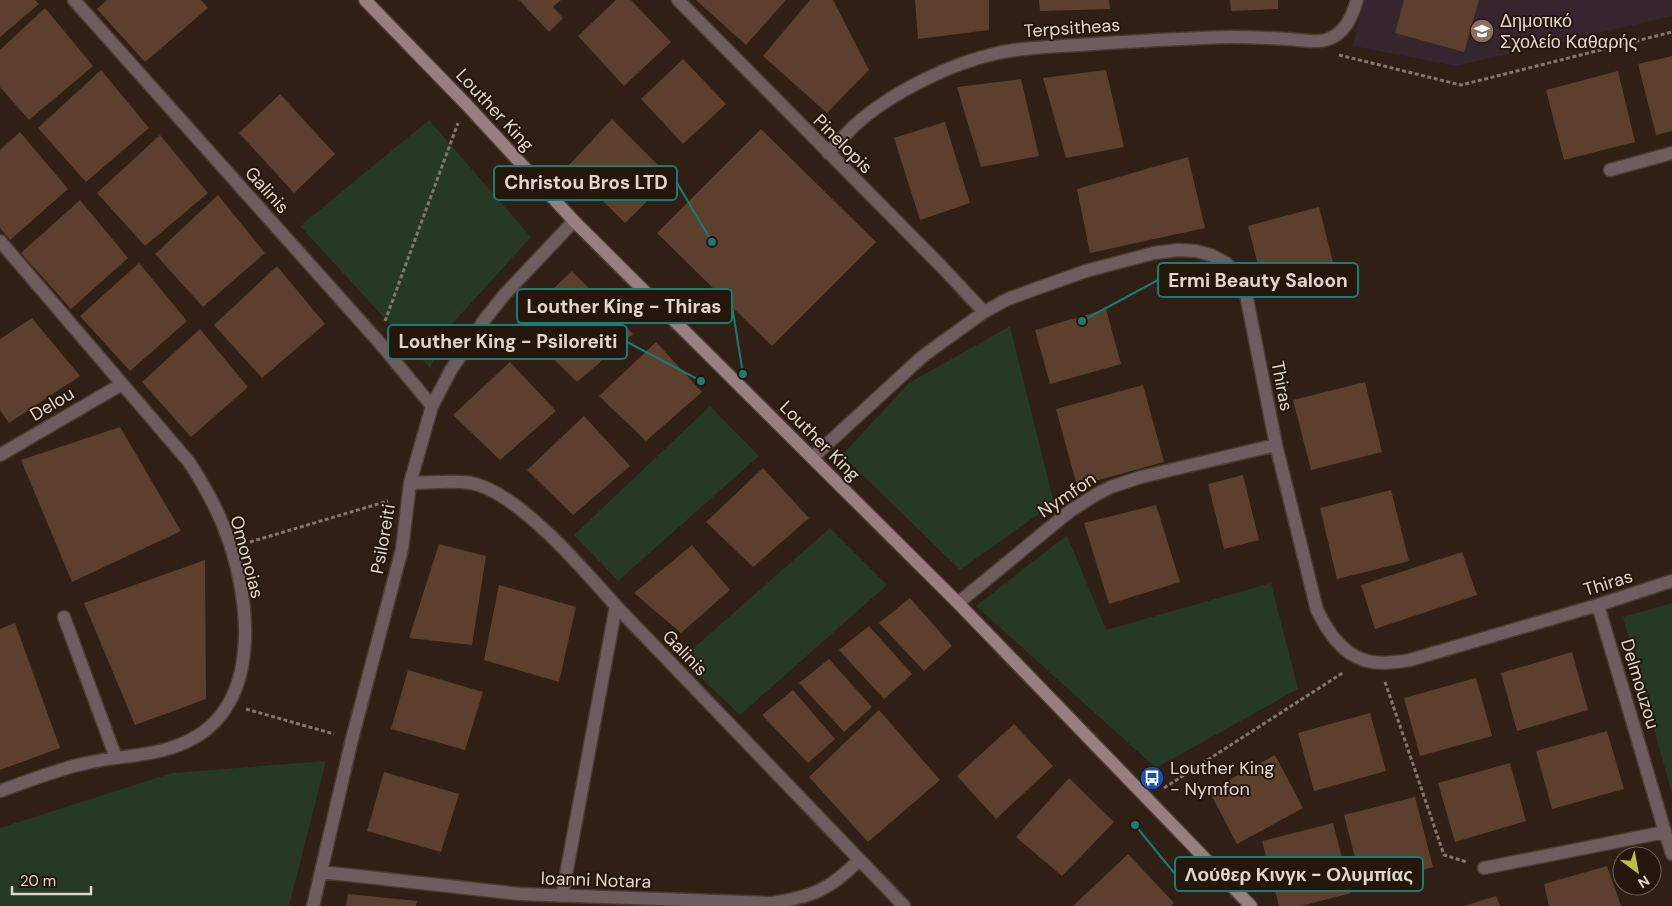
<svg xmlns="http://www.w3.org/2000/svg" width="1672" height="906" viewBox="0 0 1672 906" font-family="'DM Sans',sans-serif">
  <rect width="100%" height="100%" fill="#2f1f14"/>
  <path fill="#35252e" d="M 1363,0 L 1672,0 L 1672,16 L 1456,66 L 1353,46 Z"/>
  <path fill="#253925" d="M 429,120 L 531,237 L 452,324 L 430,368 L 300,226 Z
    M 1010,326 L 1054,503 L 960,570 L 842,455 L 909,383 Z
    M 710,406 L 759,456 L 618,581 L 574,535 Z
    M 830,528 L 887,585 L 740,715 L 681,659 Z
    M 1067,535 L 1106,630 L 1271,583 L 1298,689 L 1156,768 L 976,606 Z
    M 1672,603 L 1672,794 L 1623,617 Z
    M 326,761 L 289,906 L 0,906 L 0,828 L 172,773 Z"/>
  <path fill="#5c402d" d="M 0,0 L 35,0 L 39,4 L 0,37 Z
    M 107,0 L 201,0 L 208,8 L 145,62 L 97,9 Z
    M 519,0 L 561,0 L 553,7 L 563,18 L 549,32 Z
    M 616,0 L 631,0 L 671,42 L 624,86 L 578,36 Z
    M 696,0 L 786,0 L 746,45 Z
    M 810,0 L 833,0 L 869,70 L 827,113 L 763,56 Z
    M 915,0 L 989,0 L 989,30 L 918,39 Z
    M 1039,0 L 1109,0 L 1110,9 L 1040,11 Z
    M 1230,0 L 1278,0 L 1278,9 L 1231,11 Z
    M 1404,0 L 1479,0 L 1464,52 L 1395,33 Z
    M 45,8 L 93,66 L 29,120 L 0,87 L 0,50 Z
    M 1672,56 L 1672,131 L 1656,135 L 1638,64 Z
    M 683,59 L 726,104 L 683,144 L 641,99 Z
    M 101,70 L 149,128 L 86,182 L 38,128 Z
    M 1106,70 L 1124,147 L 1066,158 L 1043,78 Z
    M 1618,71 L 1635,142 L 1564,160 L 1546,90 Z
    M 1021,79 L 1039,156 L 981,167 L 957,87 Z
    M 280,94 L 335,154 L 294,193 L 239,133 Z
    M 612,119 L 671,178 L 625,223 L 568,166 Z
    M 945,122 L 970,203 L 920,220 L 894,138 Z
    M 761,129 L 876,242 L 772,346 L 657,233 Z
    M 20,132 L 68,189 L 10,240 L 0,228 L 0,150 Z
    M 160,135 L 208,193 L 145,246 L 97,193 Z
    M 1188,157 L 1205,228 L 1090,253 L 1077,189 Z
    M 218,195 L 265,253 L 203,307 L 155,254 Z
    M 80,200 L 128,258 L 71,309 L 21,253 Z
    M 1319,207 L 1337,278 L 1266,296 L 1248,226 Z
    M 139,263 L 187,321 L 130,371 L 80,316 Z
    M 277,266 L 325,324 L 262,378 L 214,325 Z
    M 572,271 L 633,334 L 577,382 L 517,323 Z
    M 1106,309 L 1121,364 L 1050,384 L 1035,330 Z
    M 32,318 L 80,376 L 9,423 L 0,410 L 0,339 Z
    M 200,329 L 248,387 L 191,437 L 142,382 Z
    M 656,342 L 702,392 L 646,441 L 599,396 Z
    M 510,362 L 556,411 L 500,460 L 453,415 Z
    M 1365,382 L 1382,452 L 1311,470 L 1293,400 Z
    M 1143,385 L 1164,462 L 1077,486 L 1056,409 Z
    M 584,416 L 630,466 L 573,515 L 527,470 Z
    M 120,427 L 181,531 L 72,582 L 21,460 Z
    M 763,468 L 809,518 L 753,567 L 706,522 Z
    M 1243,475 L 1259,540 L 1224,549 L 1208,484 Z
    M 1391,490 L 1409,561 L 1337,579 L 1320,508 Z
    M 1156,505 L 1180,582 L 1109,604 L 1084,523 Z
    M 439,544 L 486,556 L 472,645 L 409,638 Z
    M 692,545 L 730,590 L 681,633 L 634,593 Z
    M 1462,552 L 1477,595 L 1375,629 L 1361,585 Z
    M 205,560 L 206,699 L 135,725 L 84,603 Z
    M 499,585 L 576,607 L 559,682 L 484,660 Z
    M 910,598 L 952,646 L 924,671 L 879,623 Z
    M 15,623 L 60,748 L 0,770 L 0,629 Z
    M 869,626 L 912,674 L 884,699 L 839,650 Z
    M 1572,652 L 1588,710 L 1517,731 L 1501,673 Z
    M 829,659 L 872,707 L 844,732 L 799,683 Z
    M 408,670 L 483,692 L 465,750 L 391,729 Z
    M 1476,678 L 1492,736 L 1420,756 L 1404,698 Z
    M 793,690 L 835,739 L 808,763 L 762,715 Z
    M 879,710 L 940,780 L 868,842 L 809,777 Z
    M 1370,713 L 1386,771 L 1314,791 L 1298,733 Z
    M 1014,724 L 1053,766 L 996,819 L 957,776 Z
    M 1607,731 L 1624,789 L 1552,809 L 1536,751 Z
    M 1275,755 L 1303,808 L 1237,844 L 1209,791 Z
    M 1510,763 L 1526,821 L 1455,842 L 1438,783 Z
    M 384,772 L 459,794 L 441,852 L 367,831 Z
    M 1069,778 L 1114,822 L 1062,876 L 1016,837 Z
    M 1415,797 L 1433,867 L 1362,885 L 1344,815 Z
    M 1333,823 L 1351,893 L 1301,906 L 1279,906 L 1262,841 Z
    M 1128,854 L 1174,903 L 1171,906 L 1073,906 Z
    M 1607,866 L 1621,906 L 1549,906 L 1544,884 Z
    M 348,894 L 417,901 L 416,906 L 346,906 Z
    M 1496,896 L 1500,906 L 1464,906 Z"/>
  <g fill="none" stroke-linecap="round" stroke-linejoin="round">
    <g stroke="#4b3c32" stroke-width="15">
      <path id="street" d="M 74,0 L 378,341 L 432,406
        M 678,0 L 941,266 L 984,312
        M 828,153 C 837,144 845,135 854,126 C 890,93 951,63 998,53 C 1029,46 1061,47 1092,44 C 1139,41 1185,38 1232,37 C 1251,37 1270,38 1288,39 C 1301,40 1314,43 1326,40 C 1345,34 1352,17 1357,0
        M 1610,170 L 1672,153
        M 0,241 L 189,462 C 202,482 214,503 223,525 C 250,591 266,706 186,742 C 154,757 121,755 87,763 C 57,769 29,781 0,791
        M 0,455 L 122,384
        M 812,458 L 923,356 L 984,312 L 1008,299 L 1038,288 L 1086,271 L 1154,253 L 1178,250 L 1196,251 L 1211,255 L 1226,263 L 1234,271 L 1246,294 L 1276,445 L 1317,610 C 1327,630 1341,653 1364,660 C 1378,665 1396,662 1410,660 L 1598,605 L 1672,581
        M 410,483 C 430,483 451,480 471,483 C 518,492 584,570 616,606 L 904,906
        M 958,603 L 1070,511 L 1097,494 L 1111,487 L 1141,477 L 1276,445
        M 64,617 L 116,758
        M 1665,832 L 1672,854
        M 1484,868 L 1665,832 L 1598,605
        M 321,872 L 520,894 L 772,903 C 812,897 831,889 859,860
        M 562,896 L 616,606
        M 313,906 L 352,739 L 402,549 L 410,483 L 432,406 L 451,370 L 485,319 L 505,294 L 574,221"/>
    </g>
    <g stroke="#4b3c32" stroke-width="15">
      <path id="secondary" d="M 365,0 L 465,103 L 574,221 L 958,603 L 1251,906"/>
    </g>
    <path stroke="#83766c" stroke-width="3" stroke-dasharray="4 2.5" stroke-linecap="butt" d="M 1339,55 L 1461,85 L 1672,32
      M 385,321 L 458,123
      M 250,542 L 388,501
      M 1385,682 L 1444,855 L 1467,862
      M 246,709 L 334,734
      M 1164,788 L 1344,672"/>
    <use href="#street" stroke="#6e5d5f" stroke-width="12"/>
    <use href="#secondary" stroke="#987d81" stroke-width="12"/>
  </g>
  <defs>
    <g id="school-disc" transform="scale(1.25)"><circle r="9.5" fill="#8d6e63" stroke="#25160b"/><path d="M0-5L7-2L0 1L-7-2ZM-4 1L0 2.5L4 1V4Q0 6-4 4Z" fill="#fff"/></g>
    <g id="bus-disc" transform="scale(1.25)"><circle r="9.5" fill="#1a4fb4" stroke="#25160b"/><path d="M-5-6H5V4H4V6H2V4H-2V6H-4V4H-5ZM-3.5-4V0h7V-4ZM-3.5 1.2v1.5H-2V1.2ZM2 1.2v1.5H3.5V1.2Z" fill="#fff"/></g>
  </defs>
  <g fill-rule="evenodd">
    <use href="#school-disc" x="1482" y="31"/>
    <use href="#bus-disc" x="1152" y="778"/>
  </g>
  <g text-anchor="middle" stroke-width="4" stroke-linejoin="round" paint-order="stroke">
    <g font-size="18" fill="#e1d6cf" stroke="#25160b" text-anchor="start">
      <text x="1500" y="27">Δημοτικό<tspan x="1500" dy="21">Σχολείο Καθαρής</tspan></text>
      <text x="1170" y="774">Louther King<tspan x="1170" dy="21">- Nymfon</tspan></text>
    </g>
    <g font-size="18" fill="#e1d6cf" stroke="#25160b">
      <text transform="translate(1072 28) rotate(-4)" y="6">Terpsitheas</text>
      <text transform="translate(495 110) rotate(47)" y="6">Louther King</text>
      <text transform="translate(843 144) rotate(45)" y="6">Pinelopis</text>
      <text transform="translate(267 190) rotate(48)" y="6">Galinis</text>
      <text transform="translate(1282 386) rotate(79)" y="6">Thiras</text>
      <text transform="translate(52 404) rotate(-31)" y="6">Delou</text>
      <text transform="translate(820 441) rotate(45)" y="6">Louther King</text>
      <text transform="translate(1067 495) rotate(-34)" y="6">Nymfon</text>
      <text transform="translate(383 539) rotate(-80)" y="6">Psiloreiti</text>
      <text transform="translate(247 557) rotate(75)" y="6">Omonoias</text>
      <text transform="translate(1608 583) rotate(-17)" y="6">Thiras</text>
      <text transform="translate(685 653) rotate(46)" y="6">Galinis</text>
      <text transform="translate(1640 684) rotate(73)" y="6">Delmouzou</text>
      <text transform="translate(596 880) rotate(2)" y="6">Ioanni Notara</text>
    </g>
  </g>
  <path fill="none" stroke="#1a7b73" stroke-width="2" d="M712 242L677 183M1082 321L1158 280M743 374L732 306M701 381L627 342M1135 825L1175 874"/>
  <g fill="#1a7b73" stroke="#25160b" stroke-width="2">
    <circle cx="712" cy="242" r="5"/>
    <circle cx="1082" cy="321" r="5"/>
    <circle cx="743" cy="374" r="5"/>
    <circle cx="701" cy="381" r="5"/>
    <circle cx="1135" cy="825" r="5"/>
  </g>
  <g fill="#25160b" stroke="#1a7b73" stroke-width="2">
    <rect x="494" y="166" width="183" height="34" rx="5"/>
    <rect x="1158" y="263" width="200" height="34" rx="5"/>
    <rect x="517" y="289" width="215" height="34" rx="5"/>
    <rect x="388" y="325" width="239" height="34" rx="5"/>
    <rect x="1175" y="857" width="248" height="34" rx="5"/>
  </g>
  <g font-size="19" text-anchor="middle" font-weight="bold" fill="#e1d6cf">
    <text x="586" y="189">Christou Bros LTD</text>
    <text x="1258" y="287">Ermi Beauty Saloon</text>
    <text x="624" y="313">Louther King - Thiras</text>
    <text x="508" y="348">Louther King - Psiloreiti</text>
    <text x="1299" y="881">Λούθερ Κινγκ - Ολυμπίας</text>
  </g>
  <g transform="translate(1637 871) rotate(148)"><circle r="24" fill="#25160b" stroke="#706359"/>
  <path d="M0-4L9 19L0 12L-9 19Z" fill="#bdbf43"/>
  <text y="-8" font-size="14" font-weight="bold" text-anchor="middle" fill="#e1d6cf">N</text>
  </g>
  <path d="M12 886v8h79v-8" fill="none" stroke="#e1d6cf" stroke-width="2.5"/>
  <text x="20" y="886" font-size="15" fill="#e1d6cf" stroke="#25160b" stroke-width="4" paint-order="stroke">20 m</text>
</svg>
